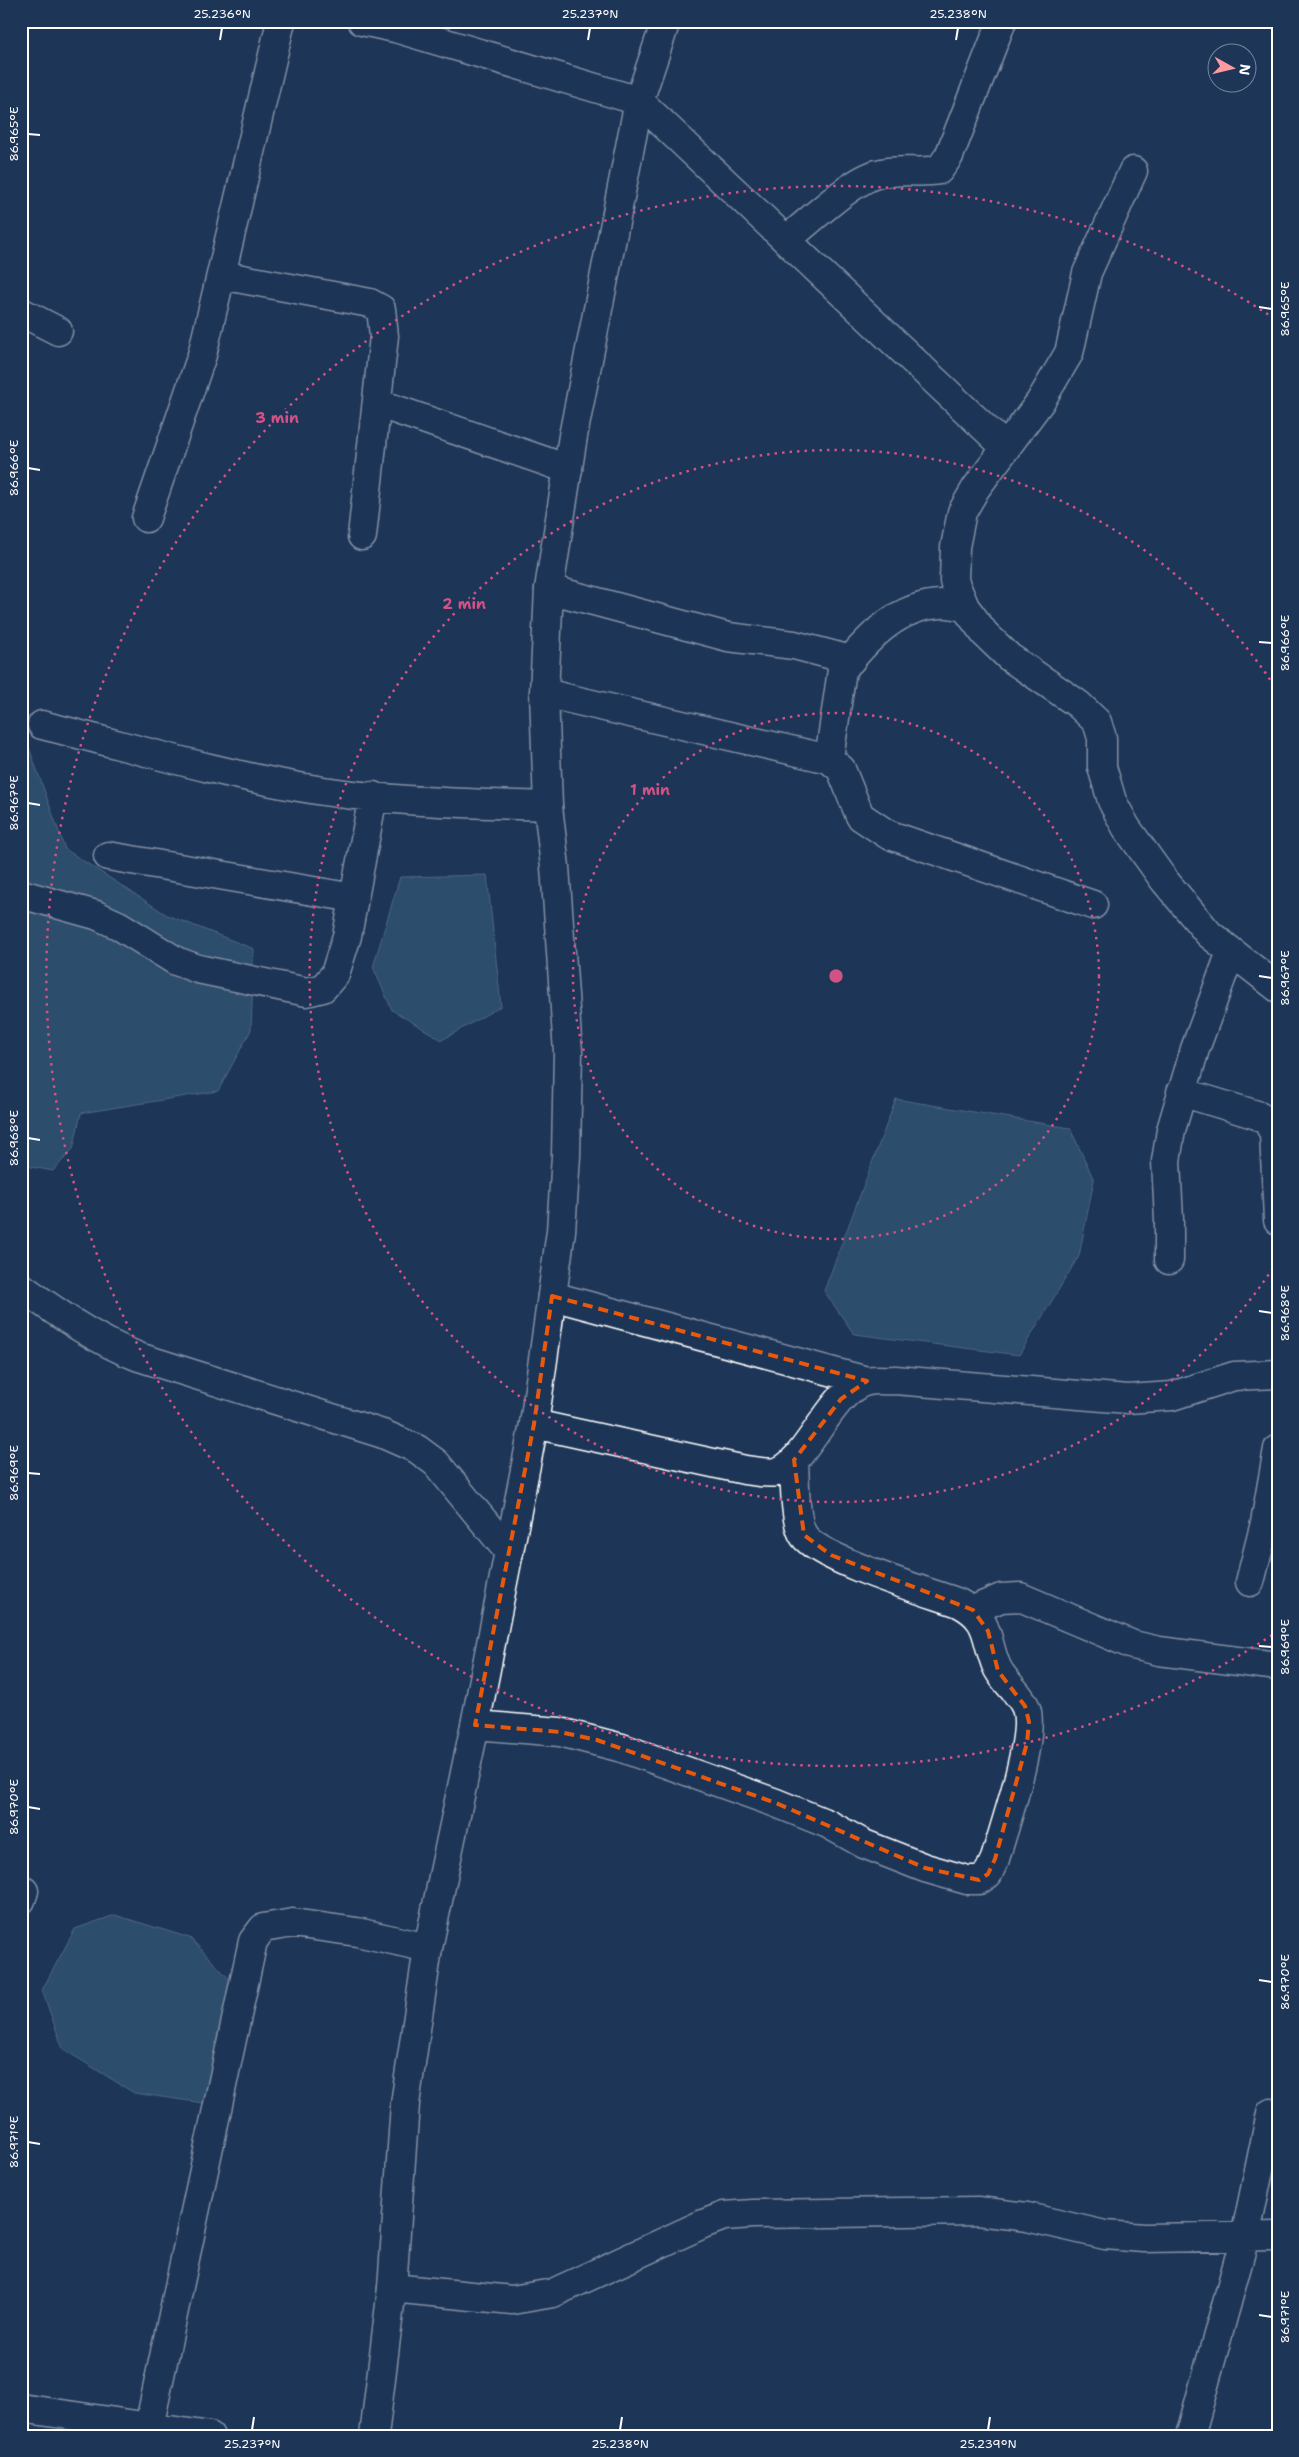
<svg xmlns="http://www.w3.org/2000/svg" width="1299" height="2457" viewBox="0 0 1299 2457" font-family="'Shantell Sans',sans-serif">
  <rect width="100%" height="100%" fill="#1d3557"/>
  <filter id="ink" filterUnits="userSpaceOnUse"><feTurbulence type="fractalNoise" baseFrequency=".02" numOctaves="2"/><feDisplacementMap in="SourceGraphic" scale="10" xChannelSelector="R" yChannelSelector="G"/><feConvolveMatrix kernelMatrix="1 2 1 2 8 2 1 2 1" color-interpolation-filters="sRGB"/></filter>
  <g filter="url(#ink)">
    <path fill="#406a88" stroke="#8ca6b8" d="M 21,725 L 65,849 L 167,915 L 254,949 L 251,1030 L 218,1091 L 81,1113 L 73,1149 L 53,1171 L 21,1165 Z
      M 487,875 L 501,1006 L 442,1040 L 392,1010 L 373,967 L 400,877 Z
      M 896,1099 L 1070,1128 L 1094,1180 L 1079,1256 L 1019,1355 L 854,1334 L 824,1291 Z
      M 115,1915 L 190,1938 L 236,1986 L 210,2104 L 134,2093 L 63,2049 L 42,1990 L 75,1929 Z"/>
    <g fill="none" stroke-linecap="round" stroke-linejoin="round">
      <g stroke="#fff" stroke-width="31">
        <path id="minor" d="M 362,21 L 395,28 L 639,101 L 1006,448
          M 1133,171 L 1087,273 L 1069,353 L 1040,402 L 976,488 L 962,512 L 955,547 L 954,581 L 965,607 L 985,634 L 1009,657 L 1078,704 L 1097,722 L 1102,738 L 1102,767 L 1112,801 L 1126,827 L 1164,880 L 1209,934 L 1278,988
          M 786,240 C 809,222 851,181 877,174 C 897,168 919,174 939,170 L 949,156 L 1002,21
          M 221,275 L 370,303 L 381,309 L 384,336 L 362,536
          M 21,312 L 58,331
          M 377,403 L 568,469
          M 146,518 L 202,355 L 281,21
          M 549,589 L 728,637 L 794,645 L 851,660
          M 544,693 L 829,759 L 841,769 L 860,816 L 887,834 L 1093,905
          M 42,725 C 127,746 213,772 299,787 C 381,802 465,803 548,806
          M 829,759 L 842,670 C 868,638 898,605 942,604 C 949,603 958,606 965,607
          M 108,856 L 354,898
          M 21,894 L 96,915 L 118,925 L 176,961 L 198,969 L 307,992 L 323,988 L 335,974 L 347,936 L 373,796
          M 1181,1092 L 1257,1115 L 1267,1121 L 1274,1133 L 1278,1220
          M 1169,1260 L 1169,1220 L 1166,1161 L 1171,1130 L 1195,1049 L 1231,952
          M 21,1287 C 59,1314 95,1340 139,1357 L 383,1434 L 417,1449 L 436,1463 L 509,1552
          M 552,1296 L 867,1381
          M 534,1424 L 745,1470 C 755,1471 767,1474 776,1472 C 807,1465 831,1388 868,1381 C 877,1379 886,1381 895,1380 L 1128,1399 L 1172,1396 L 1234,1376 L 1278,1374
          M 1250,1582 L 1265,1523 L 1278,1449
          M 973,1610 L 1001,1598 L 1020,1597 L 1133,1645 L 1159,1651 L 1278,1666
          M 475,1725 L 560,1732 L 622,1748 L 776,1803 L 828,1824 L 864,1844 L 925,1868 L 967,1880 L 979,1880 L 988,1874 L 995,1859 C 1004,1827 1036,1736 1026,1708 C 1020,1692 1002,1681 996,1665 C 984,1635 991,1620 959,1603 C 928,1592 821,1560 804,1536 C 794,1522 795,1479 794,1460
          M 21,1900 L 24,1891
          M 392,2288 L 512,2300 L 553,2293 L 703,2224 L 724,2216 L 753,2214 L 978,2211 L 1027,2217 L 1105,2235 L 1144,2238 L 1278,2236
          M 21,2408 L 210,2436
          M 149,2427 L 253,1941 L 263,1928 L 293,1923 L 357,1932 L 428,1948
          M 1190,2436 L 1245,2237 L 1271,2113"/>
      </g>
      <g stroke="#fff" stroke-width="31">
        <path id="major" d="M 374,2436 L 392,2288 L 405,2104 L 428,1948 L 475,1725 L 534,1424 L 561,1231 L 566,1156 L 568,1052 L 555,867 L 548,806 L 544,693 L 549,589 L 573,436 L 639,101 L 666,21"/>
      </g>
      <use href="#minor" stroke="#1d3557" stroke-width="28"/>
      <use href="#major" stroke="#1d3557" stroke-width="28"/>
    </g>
  </g>
  <path d="M0 0H1299V2457H0ZM 552,1296 L 867,1381 L 841,1399 L 794,1460 L 804,1535 L 831,1555 L 973,1610 L 988,1631 L 998,1671 L 1025,1706 L 1029,1722 L 1027,1743 L 995,1859 L 988,1874 L 979,1880 L 925,1868 L 776,1803 L 597,1740 L 560,1732 L 475,1725 L 534,1424 Z" fill="#1d3557" fill-opacity=".55" fill-rule="evenodd"/>
  <path fill="none" stroke="#e8590c" stroke-width="4" stroke-dasharray="10 6" stroke-linejoin="round" d="M 552,1296 L 867,1381 L 841,1399 L 794,1460 L 804,1535 L 831,1555 L 973,1610 L 988,1631 L 998,1671 L 1025,1706 L 1029,1722 L 1027,1743 L 995,1859 L 988,1874 L 979,1880 L 925,1868 L 776,1803 L 597,1740 L 560,1732 L 475,1725 L 534,1424 Z"/>
  <path fill="none" stroke="#fff" stroke-width="2" d="M 220,40 L 222,28M 588,40 L 590,28M 956,40 L 958,28M 28,134 L 40,135M 1259,307 L 1272,309M 28,468 L 40,470M 1259,642 L 1272,643M 28,803 L 40,805M 1259,976 L 1272,978M 28,1138 L 40,1140M 1259,1311 L 1272,1313M 28,1473 L 40,1474M 1259,1646 L 1272,1647M 28,1807 L 40,1809M 1259,1980 L 1272,1982M 28,2142 L 40,2144M 1259,2315 L 1272,2317M 252,2430 L 254,2417M 620,2430 L 622,2417M 988,2430 L 990,2417"/>
  <g fill="none" stroke="#d15284" stroke-width="2.5" stroke-dasharray="2.5 5">
    <circle cx="836" cy="976" r="263"/>
    <path d="M1277 1262A526 526 0 1 1 1277 690"/>
    <path d="M1272 1635A790 790 0 1 1 1272 317"/>
  </g>
  <circle cx="836" cy="976" r="8" fill="#d15284" stroke="#1d3557" stroke-width="2.5"/>
  <g font-size="15" text-anchor="middle" font-weight="bold" fill="#d15284" stroke="#1d3557" stroke-width="5" stroke-linejoin="round" paint-order="stroke">
    <text x="277" y="423">3 min</text>
    <text x="464" y="609">2 min</text>
    <text x="650" y="795">1 min</text>
  </g>
  <rect width="1299" height="2457" fill="none" stroke="#1d3557" stroke-width="55"/>
  <g transform="translate(1232 68) rotate(98)"><circle r="24" fill="#1d3557" stroke="#77869a"/>
  <path d="M0-4L9 19L0 12L-9 19Z" fill="#ff9aa2"/>
  <text y="-8" font-size="14" font-weight="bold" text-anchor="middle" fill="#ffffff">N</text>
  </g>
  <rect x="28" y="28" width="1244" height="2402" fill="none" stroke="#fff" stroke-width="2"/>
  <g font-size="12" text-anchor="middle" fill="#fff">
    <text x="222" y="18">25.236°N</text>
    <text x="590" y="18">25.237°N</text>
    <text x="958" y="18">25.238°N</text>
    <text transform="translate(14 134) rotate(-90)" y="4">86.965°E</text>
    <text transform="translate(1285 309) rotate(-90)" y="4">86.965°E</text>
    <text transform="translate(14 468) rotate(-90)" y="4">86.966°E</text>
    <text transform="translate(1285 643) rotate(-90)" y="4">86.966°E</text>
    <text transform="translate(14 803) rotate(-90)" y="4">86.967°E</text>
    <text transform="translate(1285 978) rotate(-90)" y="4">86.967°E</text>
    <text transform="translate(14 1138) rotate(-90)" y="4">86.968°E</text>
    <text transform="translate(1285 1313) rotate(-90)" y="4">86.968°E</text>
    <text transform="translate(14 1473) rotate(-90)" y="4">86.969°E</text>
    <text transform="translate(1285 1647) rotate(-90)" y="4">86.969°E</text>
    <text transform="translate(14 1807) rotate(-90)" y="4">86.970°E</text>
    <text transform="translate(1285 1982) rotate(-90)" y="4">86.970°E</text>
    <text transform="translate(14 2142) rotate(-90)" y="4">86.971°E</text>
    <text transform="translate(1285 2317) rotate(-90)" y="4">86.971°E</text>
    <text x="252" y="2448">25.237°N</text>
    <text x="620" y="2448">25.238°N</text>
    <text x="988" y="2448">25.239°N</text>
  </g>
</svg>
